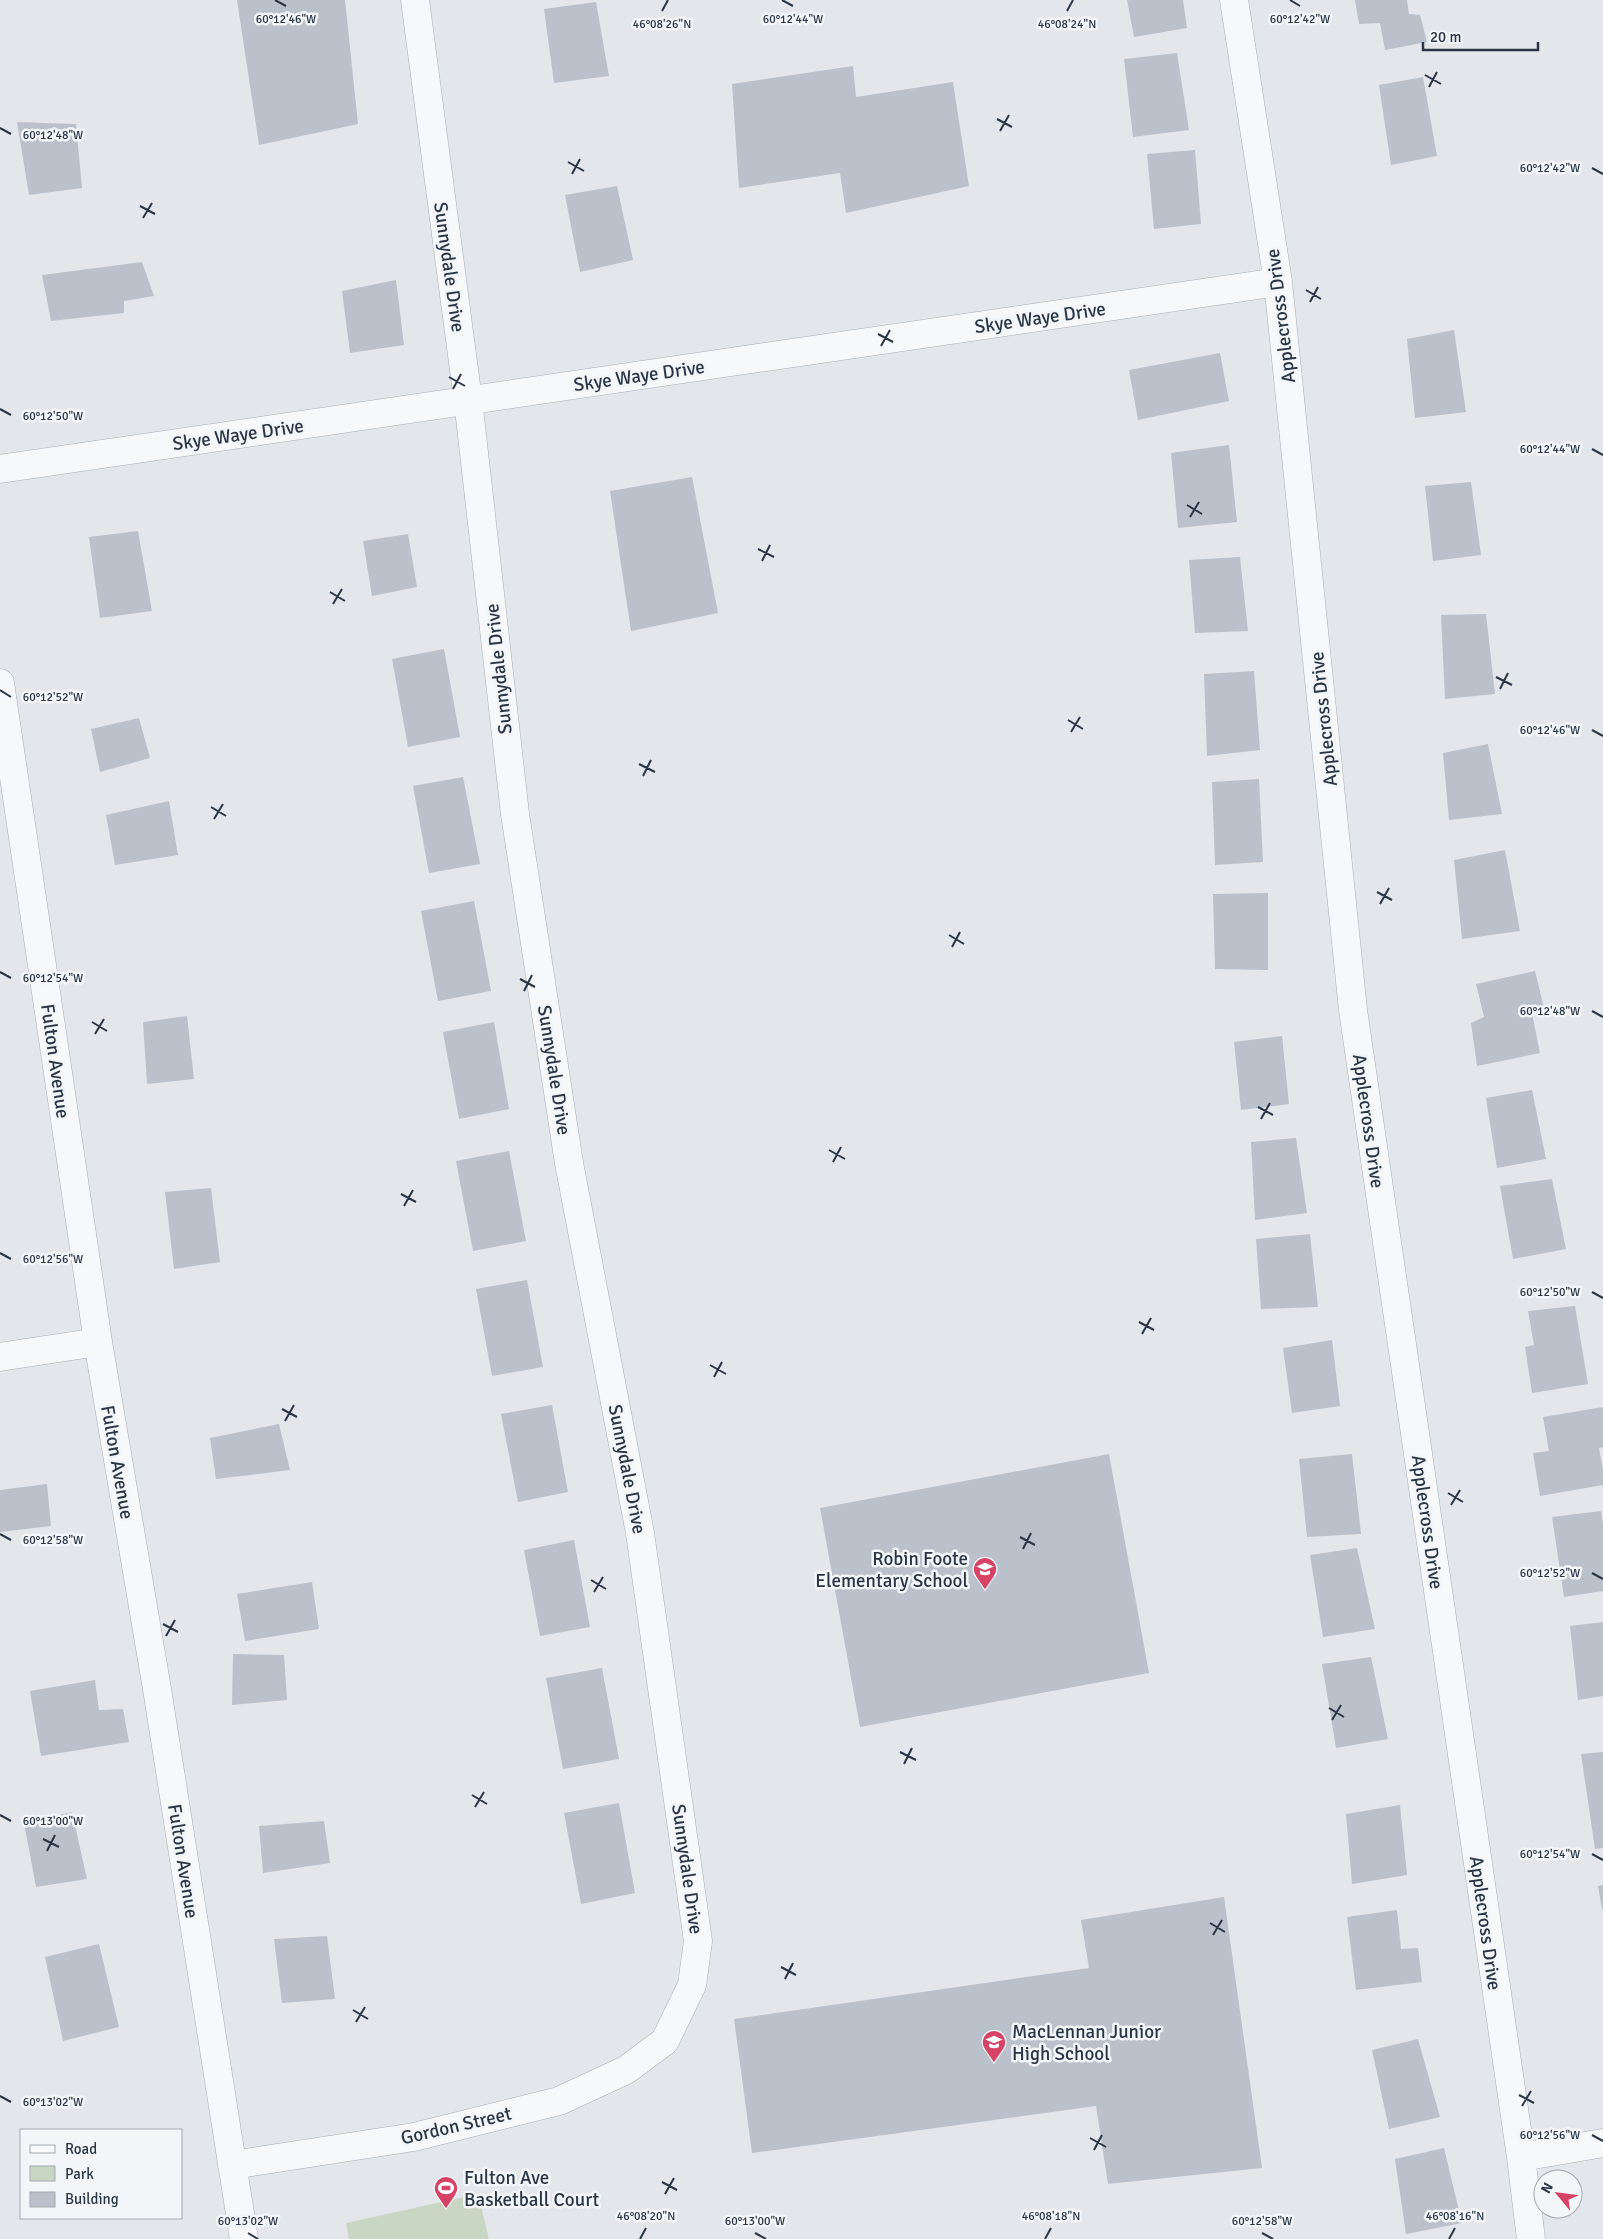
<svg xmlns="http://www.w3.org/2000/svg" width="1603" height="2239" viewBox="0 0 1603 2239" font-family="Signika,sans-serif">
  <rect width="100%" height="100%" fill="#e3e7ec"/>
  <path fill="#cad6c4" d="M 478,2194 L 489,2239 L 349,2239 L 346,2223 Z"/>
  <path fill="#bac1ca" d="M 237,0 L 345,0 L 358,124 L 259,145 Z
    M 1127,0 L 1183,0 L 1187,28 L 1134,37 Z
    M 1355,0 L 1407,0 L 1409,14 L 1420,15 L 1427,42 L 1385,50 L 1380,23 L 1359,24 Z
    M 596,2 L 609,76 L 554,83 L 544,9 Z
    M 1177,53 L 1189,130 L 1133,137 L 1124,59 Z
    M 853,66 L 856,97 L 953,82 L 969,186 L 846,213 L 840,173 L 739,188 L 732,84 Z
    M 1423,77 L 1437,156 L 1391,165 L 1379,85 Z
    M 17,122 L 76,124 L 82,188 L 29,195 Z
    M 1195,150 L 1201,224 L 1154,229 L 1147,154 Z
    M 617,186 L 633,260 L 580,272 L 565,195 Z
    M 142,262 L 154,296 L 124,301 L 124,313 L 51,321 L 42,275 Z
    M 396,280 L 404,345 L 350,353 L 342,291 Z
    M 1454,330 L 1466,412 L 1415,418 L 1407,339 Z
    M 1220,353 L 1229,401 L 1138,420 L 1129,370 Z
    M 1229,445 L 1237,522 L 1178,528 L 1171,453 Z
    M 692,477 L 718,613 L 631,631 L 610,491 Z
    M 1471,482 L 1481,555 L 1433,561 L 1425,486 Z
    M 138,531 L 152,611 L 100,618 L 89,537 Z
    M 408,534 L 417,587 L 372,596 L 363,541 Z
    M 1240,557 L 1248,631 L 1195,633 L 1189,560 Z
    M 1486,614 L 1495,694 L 1445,699 L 1441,615 Z
    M 444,649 L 460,737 L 408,747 L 392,659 Z
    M 1254,671 L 1260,750 L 1207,756 L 1204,674 Z
    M 139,718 L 150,758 L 100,772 L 91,729 Z
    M 1488,744 L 1502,814 L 1449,820 L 1443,753 Z
    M 463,777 L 480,864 L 429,873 L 413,786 Z
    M 1259,779 L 1263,862 L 1215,865 L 1212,782 Z
    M 169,801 L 178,855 L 115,865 L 106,815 Z
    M 1505,850 L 1520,931 L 1462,939 L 1454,860 Z
    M 1268,893 L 1268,970 L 1215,969 L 1213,894 Z
    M 474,901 L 491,991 L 438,1001 L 421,911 Z
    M 1535,971 L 1544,1008 L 1531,1009 L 1540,1053 L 1477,1066 L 1471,1023 L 1484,1017 L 1476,984 Z
    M 187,1016 L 194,1079 L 147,1084 L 143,1022 Z
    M 494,1022 L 509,1109 L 459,1119 L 443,1032 Z
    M 1282,1036 L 1289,1104 L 1241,1110 L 1234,1042 Z
    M 1532,1090 L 1546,1159 L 1497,1168 L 1486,1098 Z
    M 1296,1138 L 1307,1213 L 1255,1220 L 1251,1142 Z
    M 509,1151 L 526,1241 L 473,1251 L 456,1161 Z
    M 1552,1179 L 1566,1249 L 1513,1259 L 1500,1186 Z
    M 211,1188 L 220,1262 L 174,1269 L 165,1192 Z
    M 1310,1234 L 1318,1307 L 1261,1309 L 1256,1239 Z
    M 527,1280 L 543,1367 L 492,1376 L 476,1289 Z
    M 1575,1306 L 1588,1384 L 1532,1393 L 1525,1347 L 1534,1345 L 1528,1311 Z
    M 1332,1340 L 1340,1406 L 1292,1413 L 1283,1348 Z
    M 552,1405 L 568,1492 L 518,1502 L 501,1414 Z
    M 1603,1407 L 1603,1447 L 1599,1448 L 1603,1470 L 1603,1485 L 1540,1496 L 1533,1453 L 1549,1451 L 1543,1417 Z
    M 279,1424 L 290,1470 L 216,1479 L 210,1438 Z
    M 1109,1454 L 1149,1673 L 860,1727 L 820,1508 Z
    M 1352,1454 L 1361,1534 L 1307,1537 L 1299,1459 Z
    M 47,1484 L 51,1526 L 0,1532 L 0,1490 Z
    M 1601,1511 L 1603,1525 L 1603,1591 L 1564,1597 L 1552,1517 Z
    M 574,1540 L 590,1627 L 540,1636 L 524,1550 Z
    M 1357,1548 L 1375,1629 L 1323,1637 L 1310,1555 Z
    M 312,1582 L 319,1629 L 245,1641 L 237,1594 Z
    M 1603,1622 L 1603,1696 L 1578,1700 L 1570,1626 Z
    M 233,1654 L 284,1655 L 287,1700 L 232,1705 Z
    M 1371,1657 L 1388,1739 L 1336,1748 L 1322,1664 Z
    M 602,1668 L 619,1759 L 563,1769 L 546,1678 Z
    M 95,1680 L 99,1710 L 123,1709 L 129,1742 L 41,1756 L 30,1691 Z
    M 1603,1752 L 1603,1848 L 1595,1849 L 1581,1754 Z
    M 619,1803 L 635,1893 L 581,1904 L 564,1813 Z
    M 1400,1805 L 1407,1875 L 1352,1884 L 1346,1814 Z
    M 72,1812 L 87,1879 L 36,1887 L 24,1823 Z
    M 324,1821 L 330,1863 L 263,1873 L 259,1826 Z
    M 1603,1885 L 1603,1909 L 1602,1909 L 1598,1886 Z
    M 1224,1897 L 1262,2168 L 1108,2184 L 1096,2106 L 752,2153 L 734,2019 L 1089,1968 L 1081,1920 Z
    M 1397,1910 L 1401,1949 L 1418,1948 L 1422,1982 L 1356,1990 L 1347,1917 Z
    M 327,1936 L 335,1999 L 282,2003 L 274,1939 Z
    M 99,1944 L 119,2027 L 63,2041 L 45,1957 Z
    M 1418,2039 L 1440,2117 L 1389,2129 L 1372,2050 Z
    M 1444,2148 L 1462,2223 L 1406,2234 L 1395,2159 Z"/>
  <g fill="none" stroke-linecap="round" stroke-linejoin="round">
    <g stroke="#a8aeb7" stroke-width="29">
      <path id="street" d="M 1234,0 L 1278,282 L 1353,1010 L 1521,2157 L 1531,2239
        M 0,469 L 1278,282
        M 0,683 L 98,1342 L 157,1689 L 244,2239
        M 0,1357 L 98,1342
        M 1521,2157 L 1603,2143
        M 232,2165 L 414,2137 L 559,2101 L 626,2070 L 665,2041 L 692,1985 L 698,1941 L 640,1533 L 569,1163 L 515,814 L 468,400 L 415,0"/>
    </g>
    <use href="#street" stroke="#f6f8fa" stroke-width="28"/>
  </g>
  <path fill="none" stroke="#2a3646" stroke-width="2" d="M 275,0 L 286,6M 782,0 L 793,6M 1290,0 L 1300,6M 662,11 L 668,0M 1067,11 L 1073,0M 1425,75 L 1441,84M 1429,87 L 1437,72M 997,119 L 1012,127M 0,128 L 11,134M 1000,131 L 1009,115M 568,162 L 584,171M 1592,168 L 1603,174M 572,174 L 580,159M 140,206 L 155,214M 143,218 L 152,203M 1306,290 L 1321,299M 1310,302 L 1318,287M 878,334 L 893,342M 881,346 L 890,330M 449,377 L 465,386M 453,389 L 461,374M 0,409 L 11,415M 1592,449 L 1603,455M 1187,505 L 1202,514M 1190,517 L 1199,502M 758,549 L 774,557M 762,561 L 770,545M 330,592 L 345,601M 333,604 L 342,589M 1496,677 L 1512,685M 1500,689 L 1508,673M 0,690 L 11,697M 1068,720 L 1083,729M 1592,730 L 1603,736M 1071,732 L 1080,717M 639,764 L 655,772M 643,776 L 651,760M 211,807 L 226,816M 214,819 L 223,804M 1377,892 L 1392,900M 1380,904 L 1389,888M 949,935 L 964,944M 952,947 L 960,932M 0,972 L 11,978M 520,979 L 535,987M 524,991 L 532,975M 1592,1011 L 1603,1017M 92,1022 L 107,1031M 95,1034 L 104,1019M 1258,1107 L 1273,1115M 1261,1119 L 1270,1103M 829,1150 L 845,1159M 833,1162 L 841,1147M 401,1194 L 416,1202M 404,1206 L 413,1190M 0,1253 L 11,1259M 1592,1292 L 1603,1298M 1139,1322 L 1154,1330M 1142,1334 L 1151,1318M 710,1365 L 726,1374M 714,1377 L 722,1362M 282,1409 L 297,1417M 285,1421 L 294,1405M 1448,1493 L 1463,1502M 1451,1505 L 1460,1490M 0,1534 L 11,1540M 1020,1537 L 1035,1545M 1023,1549 L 1031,1533M 1592,1573 L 1603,1579M 591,1580 L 606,1589M 594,1592 L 603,1577M 163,1624 L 178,1632M 166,1636 L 175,1620M 1329,1708 L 1344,1717M 1332,1720 L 1341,1705M 900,1752 L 916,1760M 904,1764 L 912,1748M 472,1795 L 487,1804M 475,1807 L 484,1792M 0,1815 L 11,1821M 43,1839 L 59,1847M 47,1851 L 55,1835M 1592,1854 L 1603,1860M 1210,1923 L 1225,1932M 1213,1935 L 1222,1920M 781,1967 L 796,1975M 785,1979 L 793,1963M 353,2010 L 368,2019M 356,2022 L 365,2007M 1519,2095 L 1534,2103M 0,2096 L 11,2102M 1522,2106 L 1531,2091M 1592,2135 L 1603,2141M 1090,2138 L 1106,2147M 1094,2150 L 1102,2135M 662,2182 L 677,2190M 665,2194 L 674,2178M 248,2233 L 258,2239M 755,2233 L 766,2239M 1262,2233 L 1273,2239M 640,2239 L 646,2228M 1045,2239 L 1051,2228M 1449,2239 L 1455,2228"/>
  <defs>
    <g id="school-pin" transform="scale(1.25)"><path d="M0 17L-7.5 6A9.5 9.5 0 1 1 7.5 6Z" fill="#d64364" stroke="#f3f6f9"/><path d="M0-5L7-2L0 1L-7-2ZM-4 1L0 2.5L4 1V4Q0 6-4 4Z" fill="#fff"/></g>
    <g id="stadium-pin" transform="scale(1.25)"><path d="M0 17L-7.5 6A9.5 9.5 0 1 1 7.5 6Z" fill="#d64364" stroke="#f3f6f9"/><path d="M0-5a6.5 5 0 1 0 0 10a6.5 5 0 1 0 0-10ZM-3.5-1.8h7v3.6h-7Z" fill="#fff"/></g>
  </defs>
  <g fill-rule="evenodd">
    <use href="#school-pin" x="985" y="1569"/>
    <use href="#school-pin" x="994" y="2042"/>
    <use href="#stadium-pin" x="446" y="2188"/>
  </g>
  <g text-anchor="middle" stroke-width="5" stroke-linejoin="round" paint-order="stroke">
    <g font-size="19" fill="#2a3646" stroke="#f3f6f9">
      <text transform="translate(450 267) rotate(82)" y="7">Sunnydale Drive</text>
      <text transform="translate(1280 316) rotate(-97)" y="7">Applecross Drive</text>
      <text transform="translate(1040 317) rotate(-8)" y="7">Skye Waye Drive</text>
      <text transform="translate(639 375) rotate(-8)" y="7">Skye Waye Drive</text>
      <text transform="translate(238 434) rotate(-8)" y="7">Skye Waye Drive</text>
      <text transform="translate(498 669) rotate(-96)" y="7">Sunnydale Drive</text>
      <text transform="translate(1323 719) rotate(-96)" y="7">Applecross Drive</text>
      <text transform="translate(56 1061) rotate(82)" y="7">Fulton Avenue</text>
      <text transform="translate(555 1070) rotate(81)" y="7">Sunnydale Drive</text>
      <text transform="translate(1369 1121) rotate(82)" y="7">Applecross Drive</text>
      <text transform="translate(118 1462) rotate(80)" y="7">Fulton Avenue</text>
      <text transform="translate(628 1469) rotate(79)" y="7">Sunnydale Drive</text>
      <text transform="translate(1428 1522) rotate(82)" y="7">Applecross Drive</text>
      <text transform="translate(184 1861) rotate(81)" y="7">Fulton Avenue</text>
      <text transform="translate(688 1869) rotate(82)" y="7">Sunnydale Drive</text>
      <text transform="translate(1486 1923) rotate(82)" y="7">Applecross Drive</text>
      <text transform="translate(456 2125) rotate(-13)" y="7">Gordon Street</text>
    </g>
    <g font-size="19" fill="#2a3646" stroke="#f3f6f9" text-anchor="start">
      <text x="968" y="1565" text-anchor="end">Robin Foote<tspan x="968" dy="22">Elementary School</tspan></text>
      <text x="1012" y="2038">MacLennan Junior<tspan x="1012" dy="22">High School</tspan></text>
      <text x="464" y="2184">Fulton Ave<tspan x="464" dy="22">Basketball Court</tspan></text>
    </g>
  </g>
  <g font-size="12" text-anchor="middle" fill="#2a3646" stroke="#f3f6f9" stroke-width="5" stroke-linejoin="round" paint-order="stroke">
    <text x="286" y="23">60°12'46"W</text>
    <text x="793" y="23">60°12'44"W</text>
    <text x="1300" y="23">60°12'42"W</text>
    <text x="662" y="28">46°08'26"N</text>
    <text x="1067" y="28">46°08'24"N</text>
    <text x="53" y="139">60°12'48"W</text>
    <text x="1550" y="172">60°12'42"W</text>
    <text x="53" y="420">60°12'50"W</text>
    <text x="1550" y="453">60°12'44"W</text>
    <text x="53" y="701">60°12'52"W</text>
    <text x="1550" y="734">60°12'46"W</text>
    <text x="53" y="982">60°12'54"W</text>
    <text x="1550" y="1015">60°12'48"W</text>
    <text x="53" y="1263">60°12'56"W</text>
    <text x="1550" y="1296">60°12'50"W</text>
    <text x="53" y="1544">60°12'58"W</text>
    <text x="1550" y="1577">60°12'52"W</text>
    <text x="53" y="1825">60°13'00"W</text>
    <text x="1550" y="1858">60°12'54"W</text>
    <text x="53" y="2106">60°13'02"W</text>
    <text x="1550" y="2139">60°12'56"W</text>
    <text x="646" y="2220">46°08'20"N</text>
    <text x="1051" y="2220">46°08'18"N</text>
    <text x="1455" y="2220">46°08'16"N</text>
    <text x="248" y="2225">60°13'02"W</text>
    <text x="755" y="2225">60°13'00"W</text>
    <text x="1262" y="2225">60°12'58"W</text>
  </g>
  <rect x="20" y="2129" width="162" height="90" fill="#f3f6f9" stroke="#a3a9b1"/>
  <rect x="30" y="2145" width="25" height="8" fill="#f6f8fa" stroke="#a3a9b1"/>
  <text x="65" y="2154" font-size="15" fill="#2a3646">Road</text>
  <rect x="30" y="2166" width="25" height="15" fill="#cad6c4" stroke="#a3a9b1"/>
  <text x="65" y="2179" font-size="15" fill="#2a3646">Park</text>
  <rect x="30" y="2192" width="25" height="15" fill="#bac1ca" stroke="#a3a9b1"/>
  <text x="65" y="2204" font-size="15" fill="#2a3646">Building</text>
  <g transform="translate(1558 2194) rotate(299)"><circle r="24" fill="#f3f6f9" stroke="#a3a9b1"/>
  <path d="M0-4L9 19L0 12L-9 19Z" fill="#d64364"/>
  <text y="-8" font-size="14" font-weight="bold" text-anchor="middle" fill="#2a3646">N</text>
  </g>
  <path d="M1423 42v8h115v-8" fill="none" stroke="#2a3646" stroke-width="2.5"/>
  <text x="1430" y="42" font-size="15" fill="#2a3646" stroke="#f3f6f9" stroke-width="4" paint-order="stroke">20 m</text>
</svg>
